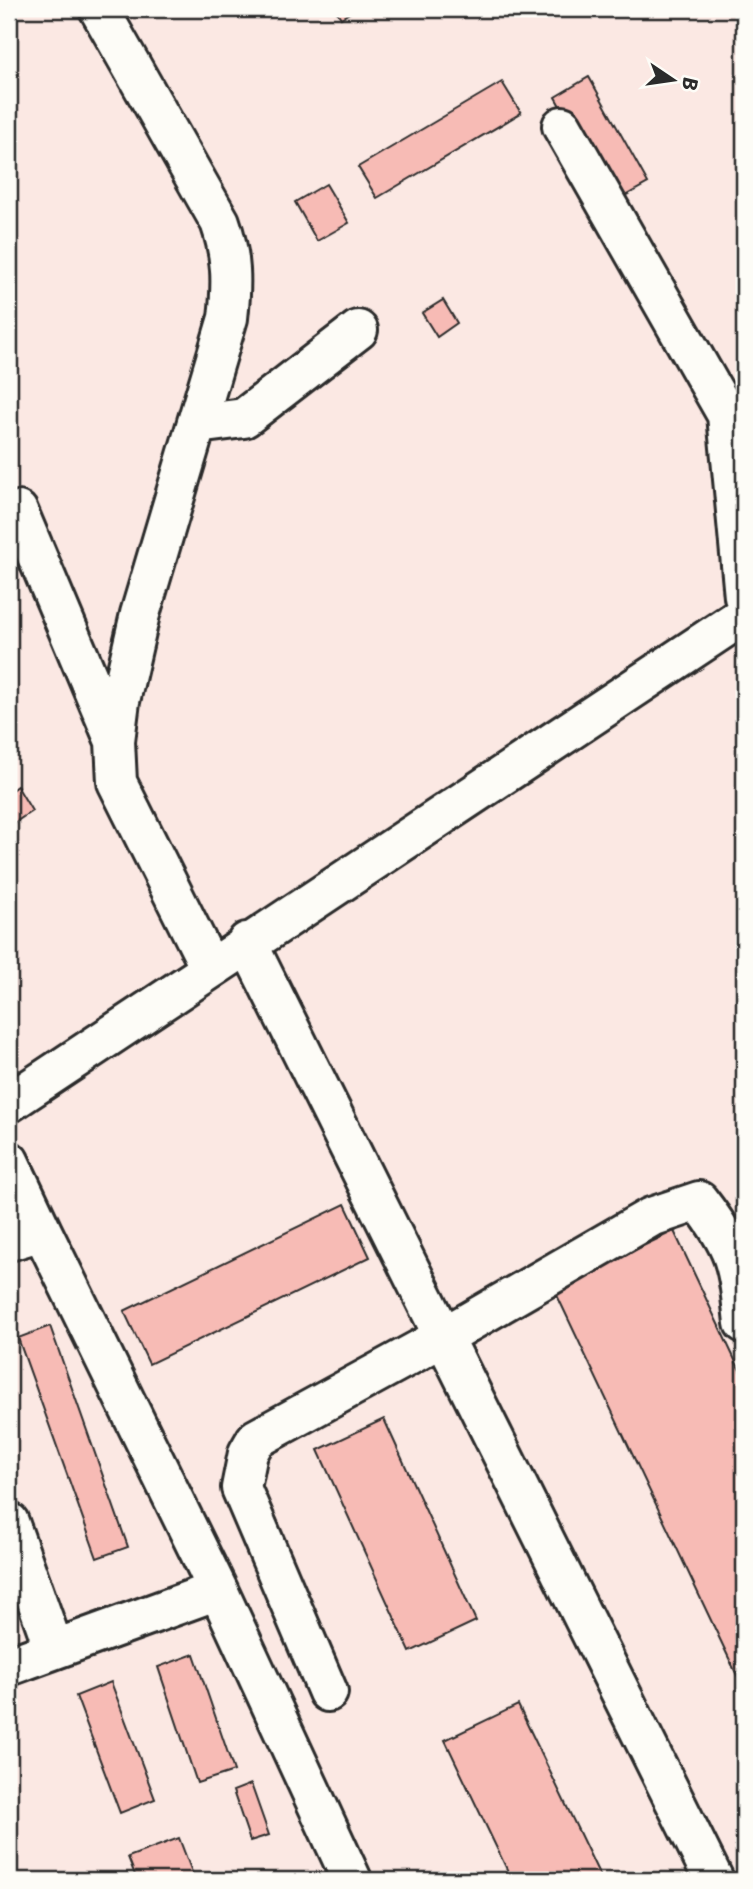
<svg xmlns="http://www.w3.org/2000/svg" width="753" height="1889" viewBox="0 0 753 1889" font-family="'Playpen Sans',sans-serif">
  <rect width="100%" height="100%" fill="#fbe8e3"/>
  <filter id="ink" filterUnits="userSpaceOnUse"><feTurbulence type="fractalNoise" baseFrequency=".0143" numOctaves="2"/><feDisplacementMap in="SourceGraphic" scale="14" xChannelSelector="R" yChannelSelector="G"/><feConvolveMatrix kernelMatrix="1 2 1 2 8 2 1 2 1" color-interpolation-filters="sRGB"/></filter>
  <g filter="url(#ink)">
    <path fill="#f7bbb5" stroke="#2b2b2b" stroke-width="2" d="M 335,9 L 356,9 L 341,18 Z
      M 589,77 L 648,183 L 614,202 L 555,97 Z
      M 502,82 L 521,113 L 377,198 L 358,167 Z
      M 326,184 L 349,223 L 317,241 L 295,202 Z
      M 443,300 L 457,323 L 437,337 L 422,313 Z
      M 17,786 L 32,811 L 14,823 L 9,814 L 9,792 Z
      M 345,1204 L 370,1257 L 149,1364 L 124,1311 Z
      M 674,1231 L 744,1379 L 744,1690 L 554,1289 Z
      M 50,1326 L 128,1547 L 97,1558 L 18,1338 Z
      M 384,1419 L 476,1621 L 410,1652 L 318,1450 Z
      M 194,1654 L 234,1771 L 197,1783 L 158,1667 Z
      M 111,1682 L 155,1799 L 120,1813 L 76,1696 Z
      M 518,1705 L 602,1880 L 512,1880 L 445,1740 Z
      M 251,1784 L 269,1835 L 250,1841 L 233,1791 Z
      M 179,1838 L 195,1880 L 137,1880 L 128,1857 Z"/>
    <g fill="none" stroke-linecap="round" stroke-linejoin="round">
      <g stroke="#2b2b2b" stroke-width="44">
        <path id="minor" d="M 99,9 L 220,222 C 232,256 232,283 228,318 L 140,614 L 120,701 L 115,741 L 117,782 L 210,968
          M 562,126 L 727,415 L 744,597
          M 197,424 L 244,418 L 358,330
          M 18,511 L 114,739
          M 247,942 L 714,1880
          M 9,1103 L 744,615
          M 9,1161 L 42,1231
          M 9,1241 L 42,1231 L 218,1590 L 352,1880
          M 9,1522 L 54,1649
          M 9,1666 L 218,1590
          M 328,1692 L 241,1488 L 248,1453 L 256,1439 L 443,1337 L 651,1217 L 699,1201 C 736,1249 738,1264 744,1323"/>
      </g>
      <use href="#minor" stroke="#fdfcf7" stroke-width="38"/>
    </g>
  </g>
  <rect width="753" height="1889" fill="none" stroke="#fdfcf7" stroke-width="35"/>
  <rect x="18" y="18" width="718" height="1854" fill="none" stroke="#2b2b2b" stroke-width="2.5" filter="url(#ink)"/>
  <g transform="translate(673 80) rotate(103)" stroke="#fdfcf7" stroke-width="5" paint-order="stroke">
  <path d="M0-5L12 26L0 18L-12 26Z" fill="#2b2b2b"/>
  <text y="-10" font-size="19" font-weight="bold" text-anchor="middle" fill="#2b2b2b">B</text>
  </g>
</svg>
